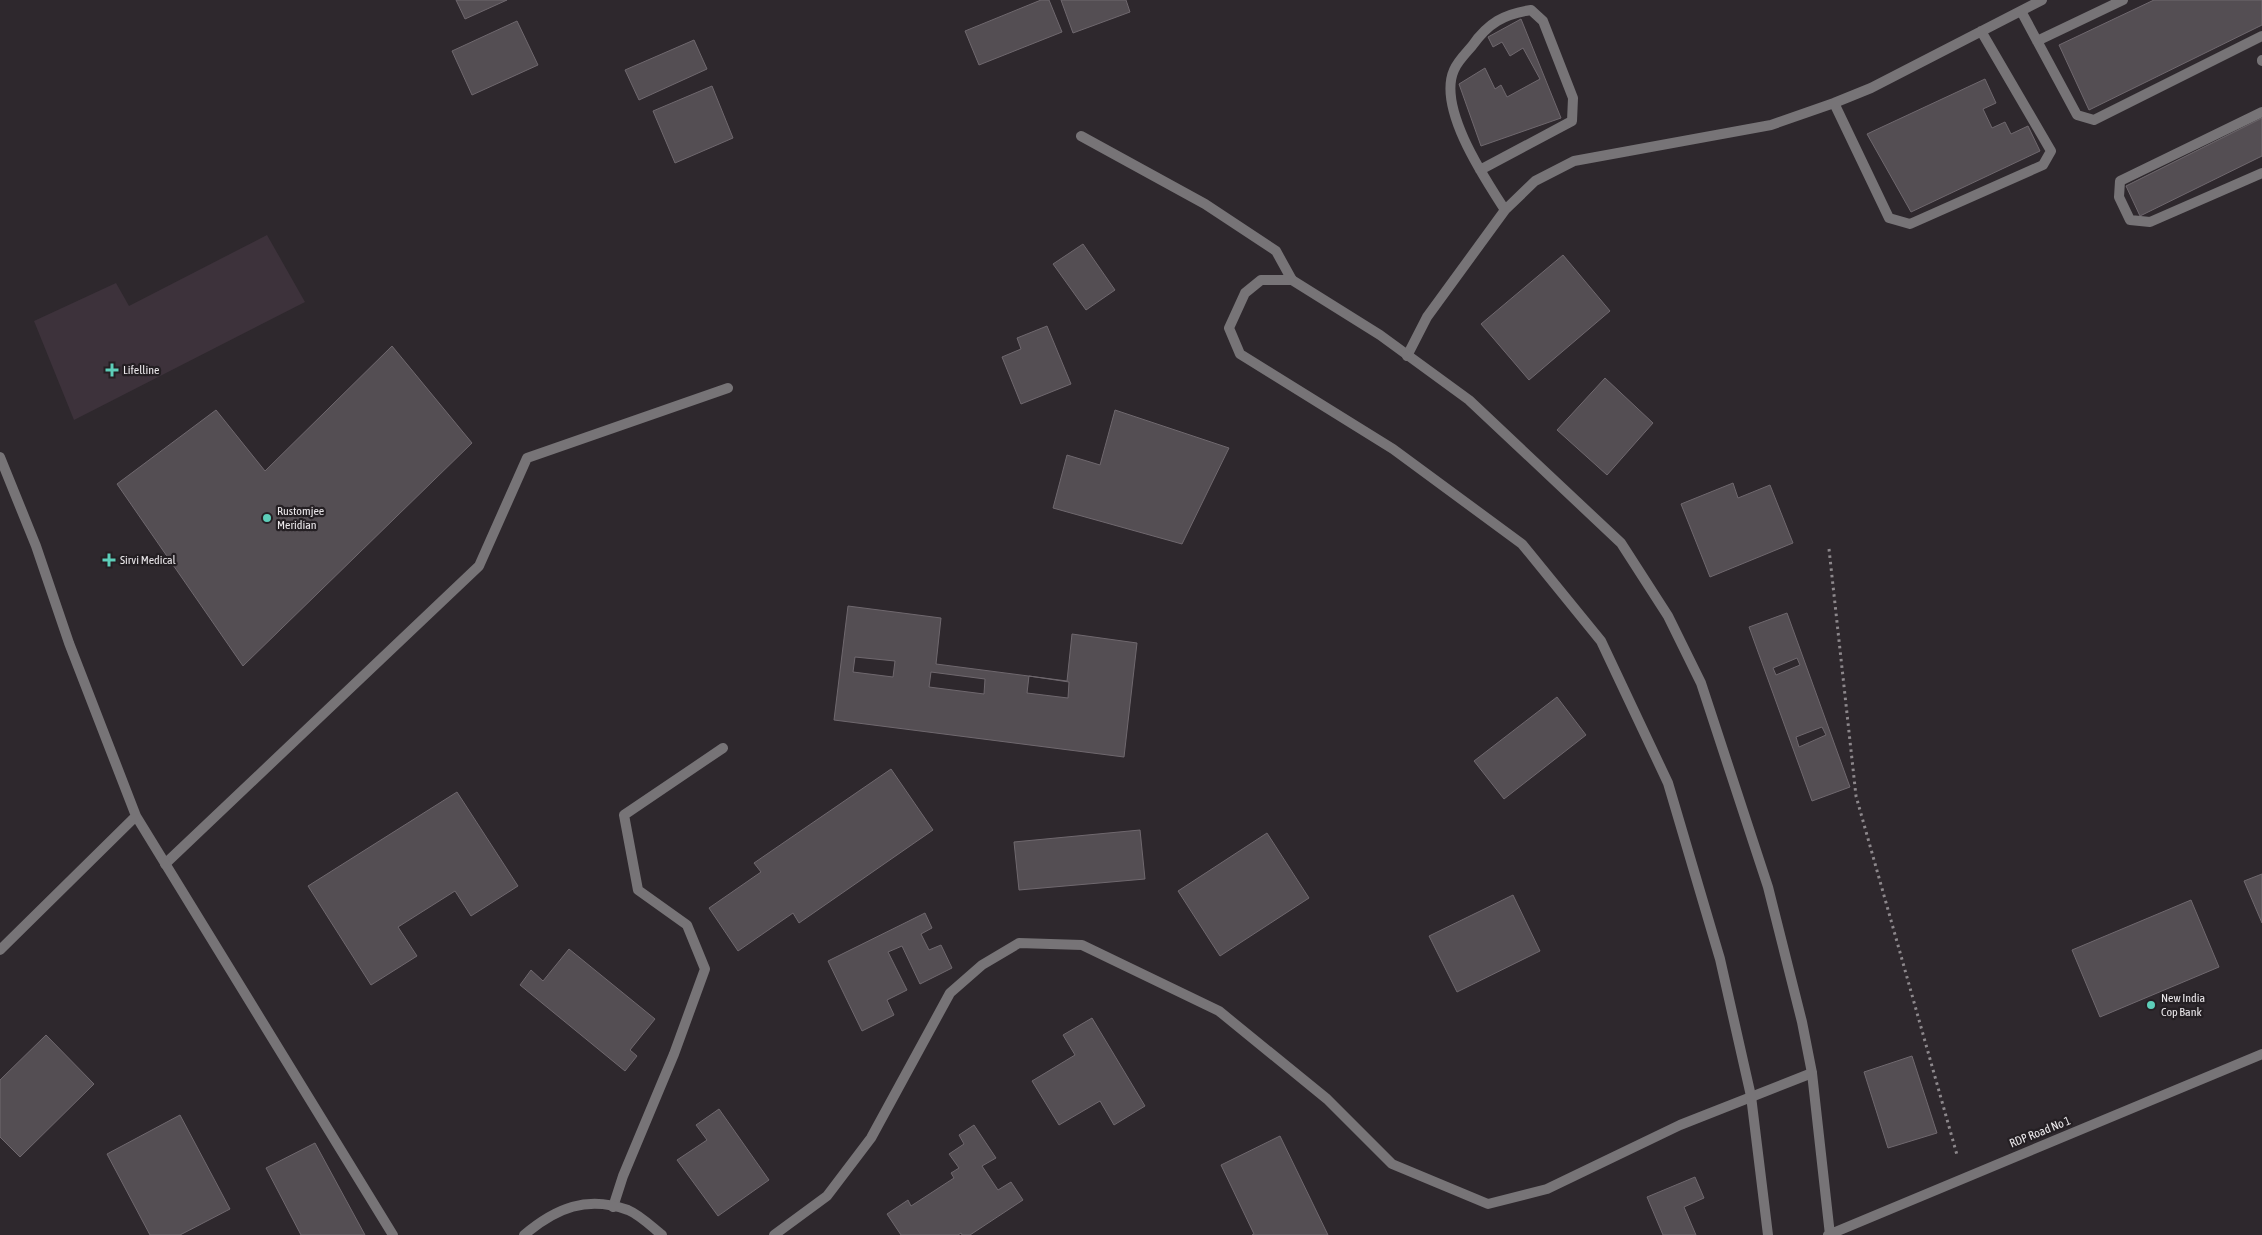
<svg xmlns="http://www.w3.org/2000/svg" width="2262" height="1235" viewBox="0 0 2262 1235" font-family="'Asap Condensed',sans-serif">
  <rect width="100%" height="100%" fill="#2e282d"/>
  <path fill="#3d323b" d="M 267,235 L 305,302 L 74,420 L 34,321 L 116,283 L 129,306 Z"/>
  <path fill="#544e53" stroke="#6f686e" fill-rule="evenodd" d="M 456,0 L 507,0 L 465,19 Z
    M 1041,0 L 1049,0 L 1062,32 L 979,65 L 965,31 Z
    M 1061,0 L 1126,0 L 1130,12 L 1073,33 Z
    M 2154,0 L 2262,0 L 2262,25 L 2089,110 L 2059,45 Z
    M 1521,19 L 1561,118 L 1481,146 L 1459,84 L 1485,68 L 1495,89 L 1501,85 L 1507,97 L 1540,79 L 1523,48 L 1510,56 L 1502,42 L 1493,47 L 1488,37 Z
    M 517,21 L 538,65 L 472,95 L 452,51 Z
    M 694,40 L 707,69 L 639,100 L 625,70 Z
    M 1985,79 L 1996,103 L 1983,109 L 1992,128 L 2005,122 L 2011,134 L 2028,126 L 2040,151 L 1911,212 L 1867,134 Z
    M 712,86 L 733,138 L 675,163 L 653,111 Z
    M 2262,118 L 2262,156 L 2140,216 L 2126,186 Z
    M 1083,244 L 1115,290 L 1086,310 L 1053,264 Z
    M 1563,255 L 1610,311 L 1529,380 L 1481,324 Z
    M 1047,326 L 1071,384 L 1021,404 L 1002,357 L 1021,349 L 1017,338 Z
    M 392,346 L 472,443 L 243,666 L 117,484 L 216,410 L 265,471 Z
    M 1605,378 L 1653,423 L 1607,475 L 1557,430 Z
    M 1115,410 L 1229,448 L 1182,544 L 1053,508 L 1067,455 L 1100,465 Z
    M 1733,483 L 1738,498 L 1770,485 L 1793,543 L 1710,577 L 1681,504 Z
    M 848,606 L 941,618 L 936,664 L 1067,681 L 1072,634 L 1137,643 L 1124,757 L 834,720 ZM 855,657 L 895,661 L 893,677 L 853,672 ZM 931,672 L 985,679 L 984,694 L 929,687 ZM 1029,676 L 1069,682 L 1068,698 L 1027,693 Z
    M 1787,613 L 1850,787 L 1812,801 L 1749,627 ZM 1797,658 L 1800,665 L 1776,675 L 1773,668 ZM 1822,727 L 1826,735 L 1799,747 L 1796,737 Z
    M 1557,697 L 1586,735 L 1504,799 L 1474,761 Z
    M 891,769 L 933,830 L 799,923 L 793,913 L 738,951 L 709,908 L 761,872 L 754,863 Z
    M 457,792 L 518,886 L 471,916 L 455,891 L 398,927 L 417,956 L 371,985 L 308,886 Z
    M 1140,830 L 1145,879 L 1019,890 L 1014,842 Z
    M 1267,833 L 1309,898 L 1220,956 L 1178,891 Z
    M 2262,874 L 2262,923 L 2244,881 Z
    M 1513,895 L 1540,951 L 1457,992 L 1429,936 Z
    M 2191,900 L 2219,967 L 2100,1017 L 2072,950 Z
    M 925,913 L 932,928 L 921,934 L 929,950 L 941,945 L 952,968 L 920,984 L 902,946 L 888,952 L 907,990 L 887,1000 L 894,1015 L 862,1031 L 828,961 Z
    M 569,949 L 655,1019 L 630,1050 L 637,1056 L 625,1071 L 520,985 L 531,970 L 543,981 Z
    M 1092,1018 L 1145,1106 L 1114,1125 L 1100,1101 L 1059,1125 L 1032,1081 L 1075,1055 L 1063,1035 Z
    M 46,1035 L 94,1084 L 20,1157 L 0,1137 L 0,1080 Z
    M 1912,1056 L 1937,1133 L 1888,1148 L 1864,1072 Z
    M 719,1109 L 769,1180 L 718,1216 L 677,1160 L 707,1140 L 696,1125 Z
    M 180,1115 L 230,1209 L 180,1235 L 150,1235 L 107,1154 Z
    M 974,1125 L 996,1158 L 982,1166 L 998,1190 L 1011,1182 L 1023,1200 L 970,1235 L 962,1235 L 961,1233 L 958,1235 L 901,1235 L 887,1214 L 908,1200 L 911,1206 L 954,1178 L 951,1173 L 959,1168 L 949,1154 L 964,1144 L 959,1135 Z
    M 1280,1136 L 1328,1235 L 1252,1235 L 1254,1234 L 1221,1165 Z
    M 315,1143 L 365,1235 L 301,1235 L 266,1168 Z
    M 1695,1177 L 1704,1198 L 1684,1207 L 1696,1235 L 1663,1235 L 1647,1197 Z"/>
  <g fill="none" stroke-linecap="round" stroke-linejoin="round">
    <path stroke="#8d888c" stroke-width="3" stroke-dasharray="2.5 4" stroke-linecap="butt" d="M 1829,549 L 1856,796 L 1957,1155"/>
    <path stroke="#777477" stroke-width="10" d="M 165,864 L 479,566 L 527,458 L 728,388
      M 613,1207 L 623,1176 L 674,1054 L 705,969 L 687,925 L 638,890 L 624,815 L 723,748"/>
    <path stroke="#777477" stroke-width="10" d="M 2021,11 L 2077,115 L 2094,120 L 2262,36
      M 2037,41 L 2123,0
      M 2262,61 L 2262,60
      M 1834,103 L 1889,218 L 1910,224 L 2043,165 L 2051,151 L 1981,31
      M 2262,112 L 2120,181 L 2119,197 L 2130,220 L 2150,222 L 2262,173
      M 1081,136 L 1205,204 L 1276,251 L 1292,280
      M 1480,170 L 1572,121 L 1573,98 L 1543,21 L 1531,10 C 1504,14 1488,23 1472,46 C 1466,53 1457,62 1454,70 C 1437,108 1485,179 1505,210
      M 1407,356 L 1427,317 L 1505,210 L 1535,181 L 1574,161 L 1771,125 L 1834,103 L 1871,88 L 2042,0
      M 0,457 L 36,546 L 69,643 L 136,816 L 393,1235
      M 0,950 L 136,816
      M 524,1235 C 556,1208 587,1195 628,1210 C 640,1215 652,1227 662,1235
      M 774,1235 L 827,1196 L 871,1138 L 950,993 L 982,965 L 1019,943 L 1082,945 L 1219,1011 L 1327,1099 L 1392,1164 L 1488,1204 L 1547,1189 L 1680,1125 L 1812,1073"/>
    <path stroke="#777477" stroke-width="10" d="M 1768,1235 L 1751,1096 L 1720,959 L 1668,783 L 1601,641 L 1522,544 L 1393,449 L 1240,354 L 1229,328 L 1245,293 L 1261,280 L 1292,280 L 1380,335 L 1469,400 L 1621,543 L 1668,616 L 1701,683 L 1768,887 L 1802,1022 L 1812,1073 L 1830,1235
      M 1828,1235 L 2262,1054"/>
  </g>
  <g fill="#5dceb9" stroke="#241f23" stroke-width="2">
    <path d="M109.5 362.5h5v5h5v5h-5v5h-5v-5h-5v-5h5z"/>
    <circle cx="267" cy="518" r="5"/>
    <path d="M106.5 552.5h5v5h5v5h-5v5h-5v-5h-5v-5h5z"/>
    <circle cx="2151" cy="1005" r="5"/>
  </g>
  <g text-anchor="middle" stroke-width="4.5" stroke-linejoin="round" paint-order="stroke">
    <g font-size="12" fill="#eae7ea" stroke="#241f23" text-anchor="start">
      <text x="123" y="374">Lifelline</text>
      <text x="277" y="515">Rustomjee<tspan x="277" dy="14">Meridian</tspan></text>
      <text x="120" y="564">Sirvi Medical</text>
      <text x="2161" y="1002">New India<tspan x="2161" dy="14">Cop Bank</tspan></text>
    </g>
    <g font-size="12" fill="#eae7ea" stroke="#241f23">
      <text transform="translate(2040 1132) rotate(-22)" y="4">RDP Road No 1</text>
    </g>
  </g>
</svg>
